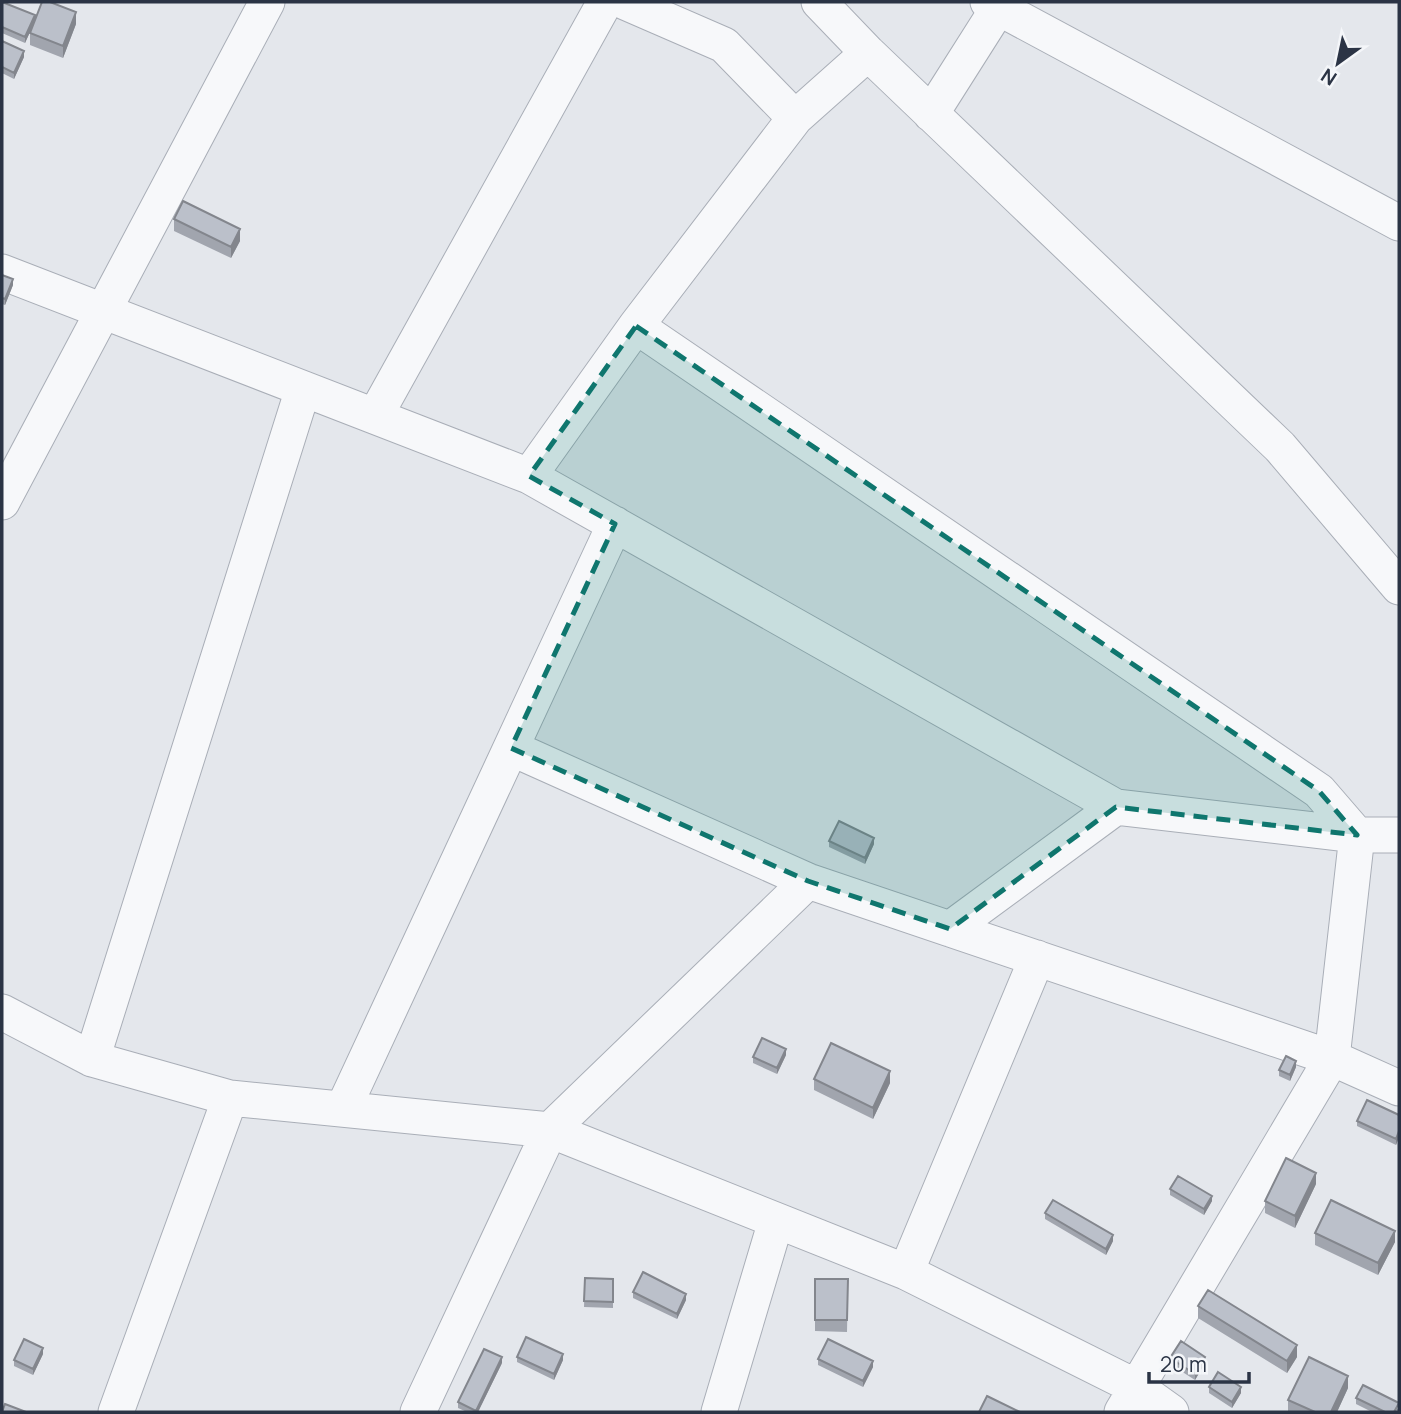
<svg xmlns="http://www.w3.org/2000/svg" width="1401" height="1414" viewBox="0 0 1401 1414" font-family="Manrope,sans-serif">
  <rect width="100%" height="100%" fill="#e4e7ec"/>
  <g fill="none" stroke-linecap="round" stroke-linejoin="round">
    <g stroke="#a9aeb7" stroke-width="37">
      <path id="minor" d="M 625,2 L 724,45 L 795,118
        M 819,2 L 868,53 L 1280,447 L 1399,587
        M 988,2 L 1399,223
        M 931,114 L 1002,2
        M 2,272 L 529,476 L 1116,807 L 1357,835 L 1399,835
        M 636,326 L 1319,791 L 1357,835 L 1332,1058 L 1122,1412
        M 375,416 L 605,2
        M 529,476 L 636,326 L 795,118 L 868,53
        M 2,502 L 267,2
        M 511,748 L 808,881 L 1332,1058 L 1399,1088
        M 950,929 L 1116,807
        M 2,1012 L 92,1059 L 230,1098 L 550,1130 L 906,1272 L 1136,1387 L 1171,1412
        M 92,1059 L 303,389
        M 343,1109 L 615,524
        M 906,1272 L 1037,958
        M 116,1412 L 230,1098
        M 418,1412 L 550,1130 L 808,881
        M 719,1412 L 776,1221"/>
    </g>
    <use href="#minor" stroke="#f7f8fa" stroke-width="35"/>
  </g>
  <path fill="#a1a5ae" d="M 2,2 L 35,21 L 25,43 L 2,33 Z
    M 76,24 L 63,58 L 30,45 L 30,33 Z
    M 2,41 L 24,57 L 14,79 L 2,73 Z
    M 174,219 L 240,241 L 231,258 L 174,231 Z
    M 2,275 L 13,285 L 5,305 L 2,304 Z
    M 829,841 L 874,844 L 865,864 L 829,847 Z
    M 786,1055 L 777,1074 L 753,1063 L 753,1057 Z
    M 1296,1067 L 1290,1081 L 1279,1076 L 1279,1070 Z
    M 814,1079 L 890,1083 L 873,1119 L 814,1090 Z
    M 1399,1115 L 1399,1137 L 1396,1145 L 1357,1126 L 1357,1121 Z
    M 1316,1184 L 1295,1228 L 1265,1213 L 1265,1201 Z
    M 1170,1189 L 1212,1201 L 1204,1215 L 1170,1195 Z
    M 1045,1213 L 1113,1241 L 1106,1255 L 1045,1219 Z
    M 1315,1233 L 1395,1242 L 1378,1275 L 1315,1245 Z
    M 585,1278 L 613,1279 L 613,1308 L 584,1307 Z
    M 815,1279 L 848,1279 L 847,1332 L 815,1331 Z
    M 633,1292 L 686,1300 L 677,1319 L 633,1298 Z
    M 1198,1306 L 1297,1357 L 1287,1373 L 1198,1318 Z
    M 43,1354 L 33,1375 L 14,1366 L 14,1360 Z
    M 517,1357 L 563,1360 L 554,1380 L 517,1362 Z
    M 1170,1358 L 1205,1363 L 1195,1380 L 1170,1364 Z
    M 818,1359 L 873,1367 L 863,1387 L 818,1365 Z
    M 502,1363 L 478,1412 L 467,1412 L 458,1408 L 458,1402 Z
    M 1209,1387 L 1241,1393 L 1232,1408 L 1209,1393 Z
    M 1348,1388 L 1337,1412 L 1288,1412 L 1288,1400 Z
    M 1356,1398 L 1399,1409 L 1397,1412 L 1372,1412 L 1356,1404 Z"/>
  <path fill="#83868d" d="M 76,12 L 76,24 L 63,58 L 63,46 Z
    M 35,15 L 35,21 L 25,43 L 25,37 Z
    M 24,51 L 24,57 L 14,79 L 14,73 Z
    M 240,229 L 240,241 L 231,258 L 231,247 Z
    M 13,279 L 13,285 L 5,305 L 5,299 Z
    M 874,838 L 874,844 L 865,864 L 865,858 Z
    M 786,1049 L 786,1055 L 777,1074 L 777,1068 Z
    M 1296,1061 L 1296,1067 L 1290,1081 L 1290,1075 Z
    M 890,1071 L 890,1083 L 873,1119 L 873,1108 Z
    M 1399,1131 L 1399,1137 L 1396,1145 L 1396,1139 Z
    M 1316,1173 L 1316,1184 L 1295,1228 L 1295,1216 Z
    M 1212,1196 L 1212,1201 L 1204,1215 L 1204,1209 Z
    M 1395,1231 L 1395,1242 L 1378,1275 L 1378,1263 Z
    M 1113,1235 L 1113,1241 L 1106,1255 L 1106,1249 Z
    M 686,1294 L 686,1300 L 677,1319 L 677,1314 Z
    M 1297,1345 L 1297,1357 L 1287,1373 L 1287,1361 Z
    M 43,1348 L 43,1354 L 33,1375 L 33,1369 Z
    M 563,1354 L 563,1360 L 554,1380 L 554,1374 Z
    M 502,1357 L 502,1363 L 478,1412 L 476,1412 Z
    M 1205,1357 L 1205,1363 L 1195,1380 L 1195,1374 Z
    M 873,1361 L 873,1367 L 863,1387 L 863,1381 Z
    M 1348,1376 L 1348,1388 L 1337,1412 L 1331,1412 Z
    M 1241,1387 L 1241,1393 L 1232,1408 L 1232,1402 Z"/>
  <path fill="#bbc0ca" stroke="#83868d" stroke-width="2" d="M 2,2 L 35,15 L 25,37 L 2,27 Z
    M 42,2 L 50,2 L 76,12 L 63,46 L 30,33 Z
    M 2,41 L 24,51 L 14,73 L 2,67 Z
    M 183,201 L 240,229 L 231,247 L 174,219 Z
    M 2,275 L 13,279 L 5,299 L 2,298 Z
    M 839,821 L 874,838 L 865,858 L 829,841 Z
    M 762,1038 L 786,1049 L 777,1068 L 753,1057 Z
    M 831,1043 L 890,1071 L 873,1108 L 814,1079 Z
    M 1286,1056 L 1296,1061 L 1290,1075 L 1279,1070 Z
    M 1367,1100 L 1399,1115 L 1399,1131 L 1396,1139 L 1357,1121 Z
    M 1286,1158 L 1316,1173 L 1295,1216 L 1265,1201 Z
    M 1178,1176 L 1212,1196 L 1204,1209 L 1170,1189 Z
    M 1053,1200 L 1113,1235 L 1106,1249 L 1045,1213 Z
    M 1331,1200 L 1395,1231 L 1378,1263 L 1315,1233 Z
    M 643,1272 L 686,1294 L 677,1314 L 633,1292 Z
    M 585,1278 L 613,1279 L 613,1302 L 584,1301 Z
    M 815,1279 L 848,1279 L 847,1320 L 815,1320 Z
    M 1208,1290 L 1297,1345 L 1287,1361 L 1198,1306 Z
    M 526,1337 L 563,1354 L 554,1374 L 517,1357 Z
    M 24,1339 L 43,1348 L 33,1369 L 14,1360 Z
    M 828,1339 L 873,1361 L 863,1381 L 818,1359 Z
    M 1181,1341 L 1205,1357 L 1195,1374 L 1170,1358 Z
    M 484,1349 L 502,1357 L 476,1411 L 458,1402 Z
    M 1309,1357 L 1348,1376 L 1331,1412 L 1315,1412 L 1288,1400 Z
    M 1218,1372 L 1241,1387 L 1232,1402 L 1209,1387 Z
    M 1363,1385 L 1399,1403 L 1394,1412 L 1385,1412 L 1356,1398 Z
    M 987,1396 L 1020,1412 L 979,1412 Z
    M 5,1404 L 26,1412 L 2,1412 Z"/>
  <path fill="#0f766e" fill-opacity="0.2" stroke="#0f766e" stroke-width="5" stroke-dasharray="14 9" stroke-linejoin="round" d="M 636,326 L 1319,791 L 1357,835 L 1116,807 L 950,929 L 808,881 L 511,748 L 615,524 L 529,476 Z"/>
  <rect width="1401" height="1414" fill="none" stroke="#2b3445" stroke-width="7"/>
  <g transform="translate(1338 63) rotate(213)" stroke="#f4f6f9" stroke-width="5" paint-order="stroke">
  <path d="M0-5L12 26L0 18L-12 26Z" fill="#2b3445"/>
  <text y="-10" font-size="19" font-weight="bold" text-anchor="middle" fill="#2b3445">N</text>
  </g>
  <path d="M1149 1372v10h100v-10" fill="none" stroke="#2b3445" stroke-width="3.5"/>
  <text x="1160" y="1372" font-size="21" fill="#2b3445" stroke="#f4f6f9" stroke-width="5" paint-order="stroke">20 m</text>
</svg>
